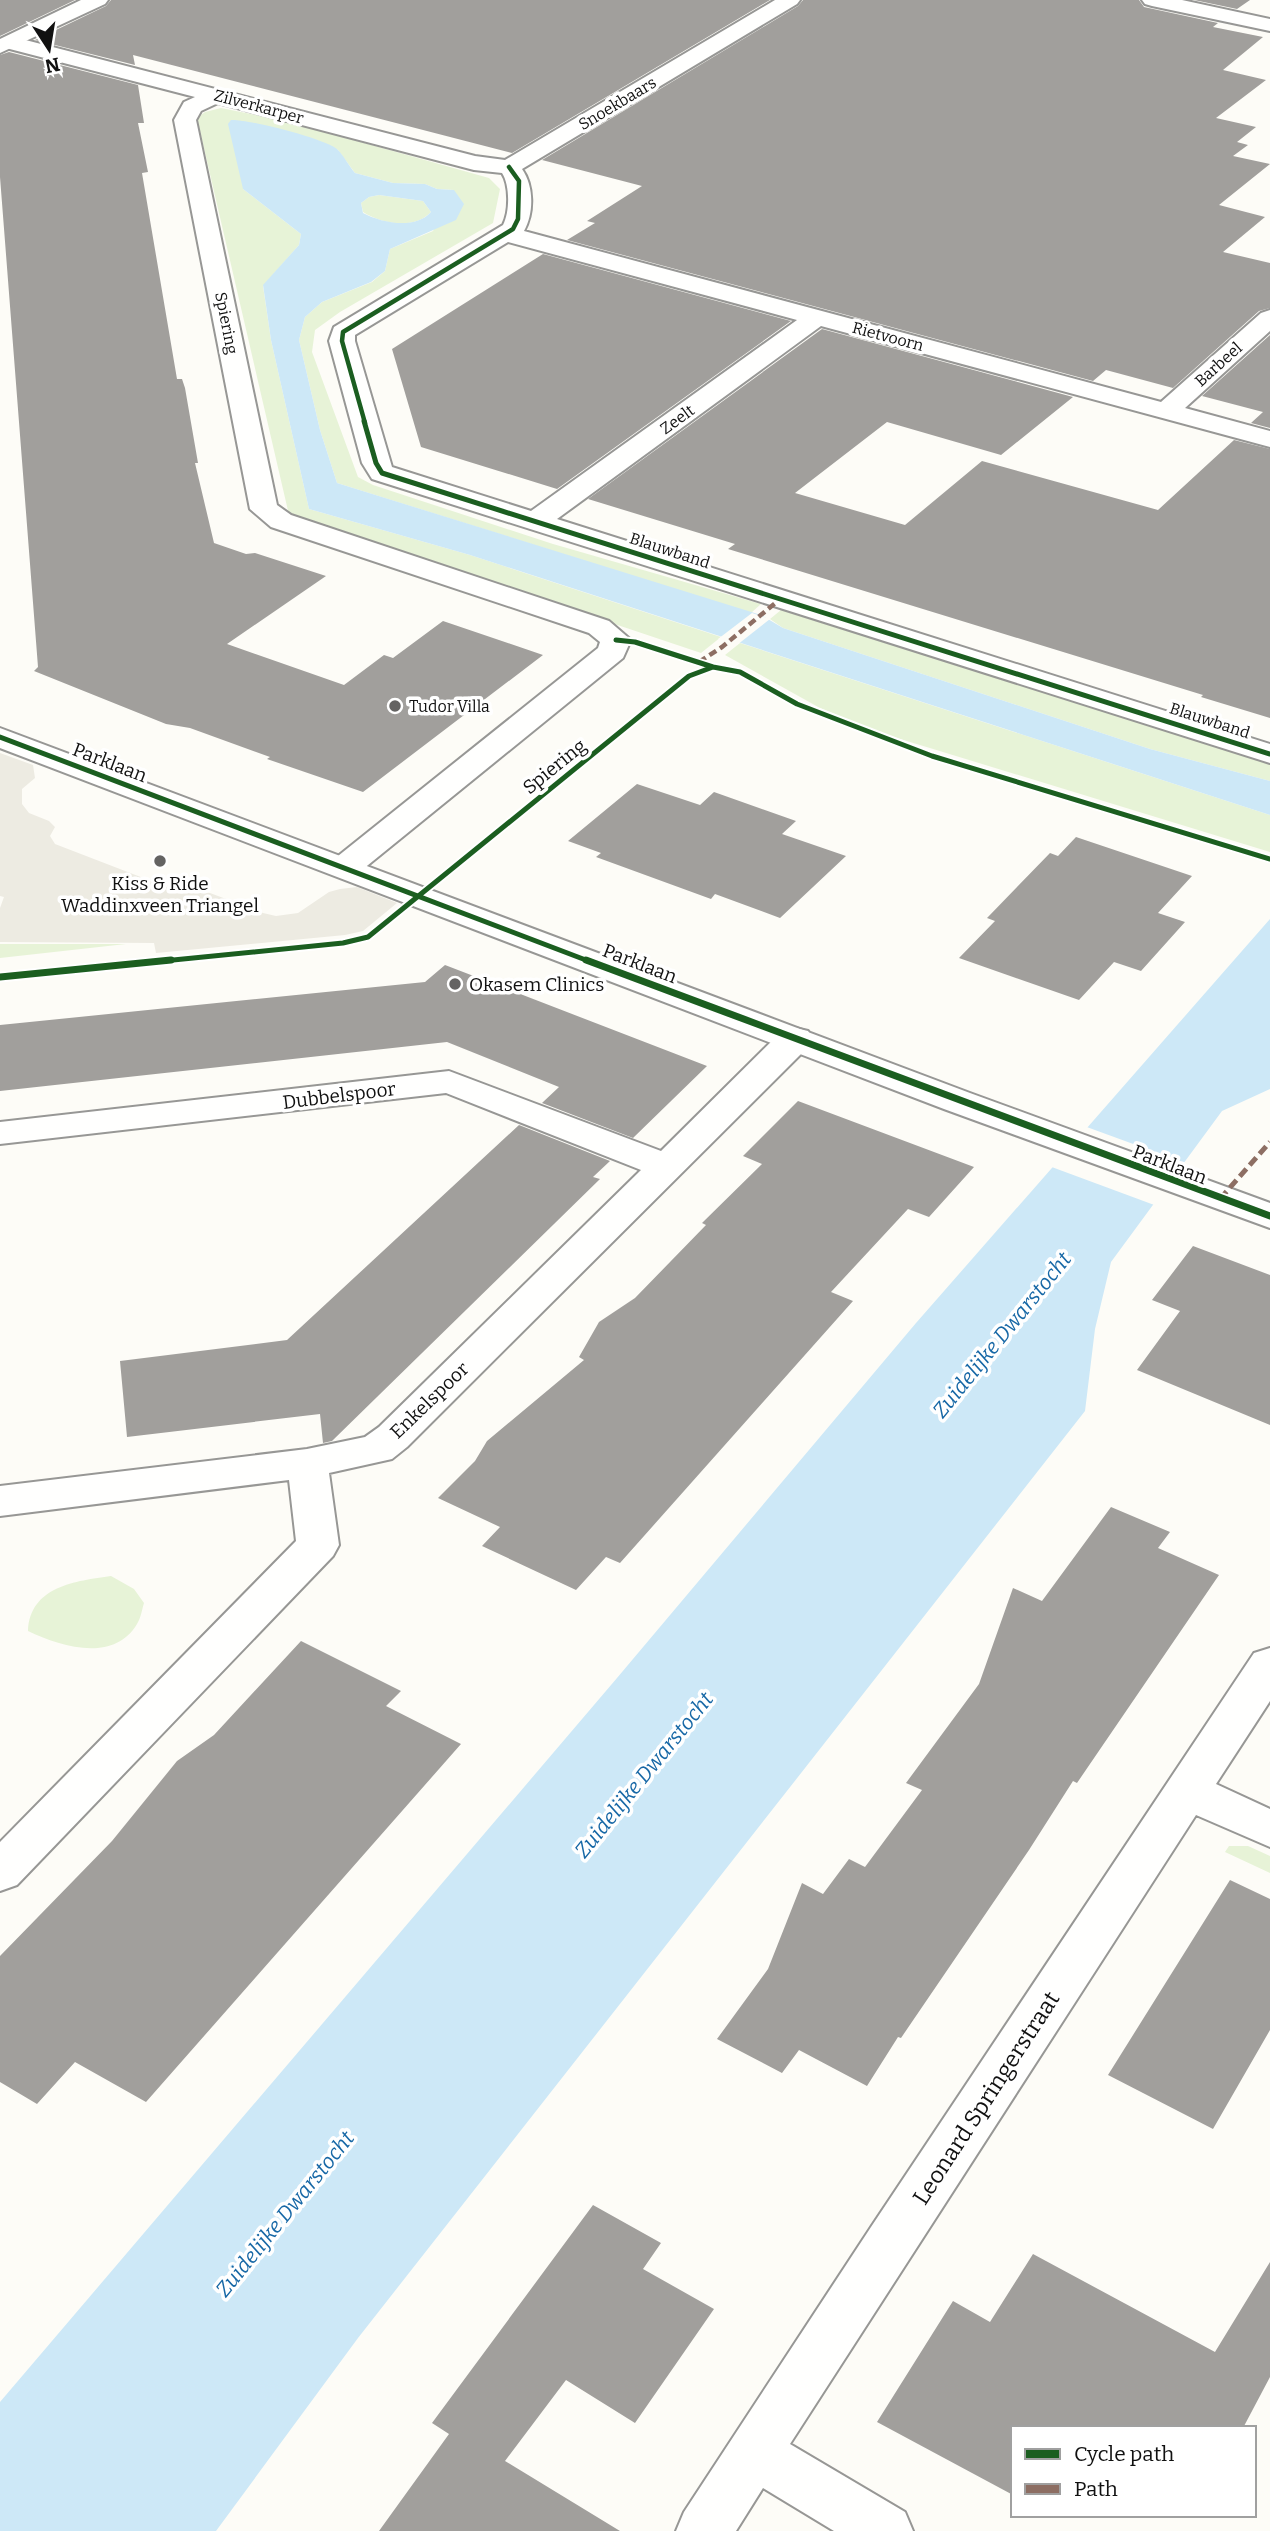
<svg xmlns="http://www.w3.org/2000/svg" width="1270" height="2531" viewBox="0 0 1270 2531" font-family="Bitter,serif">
  <rect width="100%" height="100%" fill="#fdfcf7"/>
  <path fill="#e7f3d7" d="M 221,108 L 286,121 L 489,178 L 500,189 L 493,223 L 340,312 L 315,330 L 312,352 L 358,477 L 373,485 L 553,544 L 761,604 L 751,613 L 337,483 L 320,430 L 299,340 L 305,317 L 322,302 L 372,282 L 385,271 L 390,249 L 433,231 L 454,190 L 437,189 L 425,184 L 393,183 L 355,173 L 338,150 L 283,130 L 243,189 L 301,234 L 299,245 L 263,286 L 271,340 L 309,509 L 470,555 L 721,637 L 701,653 L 289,515 L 197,118 L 205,112 Z
    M 379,195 L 423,201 L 431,212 C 414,230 382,224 363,212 L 361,203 L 369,197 Z
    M 781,610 L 1270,763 L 1270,781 L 1150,749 L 783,628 L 770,619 Z
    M 740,643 L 1270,815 L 1270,852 L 884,734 L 820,708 L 725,655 Z
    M 0,944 L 126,944 L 0,958 Z
    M 111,1576 L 134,1589 L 144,1603 C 142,1609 141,1618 137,1624 C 114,1663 61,1647 28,1631 C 30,1586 76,1581 111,1576 Z
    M 1229,1846 L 1248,1846 L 1270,1856 L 1270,1873 L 1225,1852 Z"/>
  <path fill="#edebe2" d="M 0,753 L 33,765 L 35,778 L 22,789 L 22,804 L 29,813 L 49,821 L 55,827 L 50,836 L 55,844 L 177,891 L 210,893 L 263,913 L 276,916 L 298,913 L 329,892 L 340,889 L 357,887 L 397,903 L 363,931 L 345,935 L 156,953 L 154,943 L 0,942 L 0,908 L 4,897 L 0,896 Z"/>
  <path fill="#cde8f7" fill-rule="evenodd" d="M 231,120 C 248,119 327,139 338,150 C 344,156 349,166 355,173 L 393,183 L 425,184 L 437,189 L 454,190 L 464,204 L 456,220 L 390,249 L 385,271 L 371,282 L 322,302 L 305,317 L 299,340 L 320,430 L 337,483 L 761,615 L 783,628 L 1150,749 L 1270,781 L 1270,815 L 470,555 L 309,509 L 271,340 L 263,285 L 299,245 L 301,234 L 243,189 L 228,124 ZM 379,195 L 423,201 L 431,212 C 415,230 382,223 363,213 L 361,203 L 369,197 Z
    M 1270,919 L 1270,1089 L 1222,1111 L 1111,1262 L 1095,1329 L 1085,1411 L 358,2338 L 216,2531 L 0,2531 L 0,2402 L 617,1678 L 916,1323 Z"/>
  <path fill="#fdfcf7" d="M 752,613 L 770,619 L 737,645 L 718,639 Z
    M 1084,1126 L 1188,1164 L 1157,1206 L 1049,1166 Z"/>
  <path fill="#a19f9c" d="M 0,0 L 75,0 L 0,36 Z
    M 111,0 L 770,0 L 512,153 L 133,55 L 135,65 L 35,40 L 106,6 Z
    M 803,0 L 1139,0 L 1144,7 L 1218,23 L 1213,27 L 1263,37 L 1223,70 L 1266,80 L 1216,118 L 1256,127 L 1237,142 L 1248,145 L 1233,156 L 1270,164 L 1219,205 L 1265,217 L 1223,252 L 1270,263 L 1270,308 L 1259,311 L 1173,388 L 1106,370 L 1093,381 L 567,240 L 595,223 L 587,221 L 642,186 L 542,160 L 798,6 Z
    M 1194,0 L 1250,0 L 1237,9 Z
    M 9,52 L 138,85 L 144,123 L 138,123 L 148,172 L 142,173 L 177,379 L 182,379 L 185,388 L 198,463 L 195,463 L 214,543 L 246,554 L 255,553 L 326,576 L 227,644 L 344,685 L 384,655 L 393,658 L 443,621 L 543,655 L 363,792 L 267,759 L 270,757 L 190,728 L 166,724 L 34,671 L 38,667 L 0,177 L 0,55 Z
    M 543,254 L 791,321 L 557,489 L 421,447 L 392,349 Z
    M 822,329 L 1073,397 L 1001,455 L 887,422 L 795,493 L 905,525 L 982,461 L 1158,510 L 1234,440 L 1270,449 L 1270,718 L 1201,697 L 1203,695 L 728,549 L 735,544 L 588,499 Z
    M 1270,335 L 1270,428 L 1251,423 L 1263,412 L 1202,396 Z
    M 637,784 L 700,805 L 714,792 L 796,821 L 782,834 L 846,856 L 780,918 L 715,894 L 711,899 L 596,857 L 601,853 L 568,841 Z
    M 1076,837 L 1192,876 L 1158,913 L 1185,922 L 1141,971 L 1114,962 L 1079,1000 L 959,958 L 995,921 L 987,918 L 1050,853 L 1058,856 Z
    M 445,965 L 707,1066 L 633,1138 L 542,1103 L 559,1087 L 447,1042 L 0,1091 L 0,1025 L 425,982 Z
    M 798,1101 L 974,1167 L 929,1217 L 908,1209 L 831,1292 L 853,1301 L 620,1563 L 606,1557 L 576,1590 L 482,1546 L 500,1527 L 438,1498 L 475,1461 L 487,1441 L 584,1360 L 579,1357 L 599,1322 L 635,1298 L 706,1225 L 702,1223 L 762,1164 L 743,1156 Z
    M 519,1125 L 610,1161 L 593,1177 L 600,1179 L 332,1441 L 323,1443 L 320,1414 L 127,1437 L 120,1361 L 287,1340 Z
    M 1193,1246 L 1270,1275 L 1270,1425 L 1137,1370 L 1180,1311 L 1152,1300 Z
    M 1111,1507 L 1170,1532 L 1158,1548 L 1219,1575 L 1077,1783 L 1073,1781 L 1029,1850 L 901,2038 L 898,2037 L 867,2086 L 799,2050 L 782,2073 L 717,2039 L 768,1969 L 802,1883 L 823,1894 L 849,1859 L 865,1867 L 922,1790 L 906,1783 L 979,1684 L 1013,1588 L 1042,1601 Z
    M 301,1641 L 401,1691 L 386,1706 L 461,1744 L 146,2102 L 75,2062 L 37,2104 L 0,2082 L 0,1956 L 112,1841 L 177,1761 L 214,1735 Z
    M 1230,1880 L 1270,1899 L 1270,2030 L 1213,2129 L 1108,2075 Z
    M 593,2205 L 661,2243 L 643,2269 L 714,2309 L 635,2423 L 566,2380 L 505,2461 L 620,2531 L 379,2531 L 449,2434 L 432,2423 Z
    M 1033,2254 L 1215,2352 L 1270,2262 L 1270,2377 L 1243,2428 L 1013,2428 L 1013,2495 L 877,2422 L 953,2301 L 990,2322 Z"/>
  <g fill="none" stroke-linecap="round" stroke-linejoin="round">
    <g stroke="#979795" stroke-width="4">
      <path id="minor" d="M 775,0 L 800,0 L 797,4 L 522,169 C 534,186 534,213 524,231 L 1161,402 L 1261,313 L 1270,310 L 1270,331 L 1185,408 L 1270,431 L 1270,447 L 821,326 L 557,519 L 1270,744 L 1270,763 L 372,479 L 362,463 L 329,341 L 334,327 L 503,225 C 510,212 510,185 502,173 L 474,170 L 218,103 L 201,111 L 196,120 L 277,505 L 291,515 L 609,621 L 631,640 L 623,658 L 357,874 L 345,877 L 333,874 L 329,867 L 333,860 L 598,648 L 600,642 L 589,633 L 271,527 L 250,509 L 174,120 L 184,102 L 195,97 L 2,47 L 0,41 L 10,36 L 475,156 L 505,160 ZM 508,242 L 797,320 L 531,511 L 392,467 L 355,341 L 355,335 Z
        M 1142,0 L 1182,0 L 1270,19 L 1270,31 L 1152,6 L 1145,4 Z
        M 795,1028 L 808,1031 L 813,1039 L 808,1047 L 407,1447 L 392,1459 L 329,1473 L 339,1545 L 333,1556 L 17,1885 L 0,1891 L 0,1842 L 296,1541 L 289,1480 L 0,1516 L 0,1486 L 307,1449 L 365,1437 L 379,1427 L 641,1170 L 446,1093 L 0,1144 L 0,1122 L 449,1071 L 661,1151 L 782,1031 Z
        M 1270,1648 L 1270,1701 L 1216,1784 L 1270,1809 L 1270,1847 L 1196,1815 L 790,2444 L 905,2512 L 913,2531 L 834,2531 L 763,2488 L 736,2531 L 676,2531 L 684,2512 L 871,2227 L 1254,1653 Z"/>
    </g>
    <g stroke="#979795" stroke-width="4">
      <path id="tertiary" d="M 81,0 L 108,0 L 105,4 L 0,53 L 0,39 Z
        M 0,728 L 970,1093 L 1270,1203 L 1270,1228 L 944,1109 L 0,748 Z"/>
    </g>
    <use href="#minor" fill="#fffffe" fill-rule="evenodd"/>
    <use href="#tertiary" fill="#fffffe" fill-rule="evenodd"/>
    <path stroke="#8d6e63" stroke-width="4.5" stroke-dasharray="8 4.5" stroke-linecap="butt" d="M 699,662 L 722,647 L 779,600"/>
    <path stroke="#8d6e63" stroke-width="5" stroke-dasharray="10 5" stroke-linecap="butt" d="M 1220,1199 L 1270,1142"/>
    <g stroke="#fff" stroke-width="7">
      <path id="cycleway-far2" d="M 365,423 L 342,341 L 343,332 L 513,229 L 518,219 L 519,181 L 509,167"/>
    </g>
    <g stroke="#fff" stroke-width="9">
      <path id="cycleway-far1" d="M 364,421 L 376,463 L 382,473 L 1270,754
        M 616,640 L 635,642 L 713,667 L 740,672 L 797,704 L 932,756 L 1270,859
        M 0,737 L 591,962
        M 153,962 L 343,943 L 368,937 L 689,676 L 713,667"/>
    </g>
    <g stroke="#fff" stroke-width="11">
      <path id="cycleway" d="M 586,960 L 1270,1216
        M 0,977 L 171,960"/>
    </g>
    <use href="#cycleway-far2" stroke="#1b5e20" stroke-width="4.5"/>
    <use href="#cycleway-far1" stroke="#1b5e20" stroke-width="5"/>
    <use href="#cycleway" stroke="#1b5e20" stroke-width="7"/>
  </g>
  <g fill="#646362" stroke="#fff" stroke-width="2.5">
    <circle cx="395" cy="706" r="7"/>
    <circle cx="160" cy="861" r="7"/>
    <circle cx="455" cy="984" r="7"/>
  </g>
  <g text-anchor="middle" stroke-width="7" stroke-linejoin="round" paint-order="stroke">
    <g font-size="16" fill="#111" stroke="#fff">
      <text transform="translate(617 103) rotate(-31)" y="6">Snoekbaars</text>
      <text transform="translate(259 106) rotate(15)" y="6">Zilverkarper</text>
      <text transform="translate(227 323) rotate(79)" y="6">Spiering</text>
      <text transform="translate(888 336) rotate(15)" y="6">Rietvoorn</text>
      <text transform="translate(1218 364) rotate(-42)" y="6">Barbeel</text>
      <text transform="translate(677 419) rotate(-36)" y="6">Zeelt</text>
      <text transform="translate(670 550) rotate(18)" y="6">Blauwband</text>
      <text transform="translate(1210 720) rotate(18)" y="6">Blauwband</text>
    </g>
    <g font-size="16" fill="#111" stroke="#fff" text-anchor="start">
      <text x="409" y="712">Tudor Villa</text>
    </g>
    <g font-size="19" fill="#111" stroke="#fff">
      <text transform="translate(110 762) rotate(21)" y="7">Parklaan</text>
      <text transform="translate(554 766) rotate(-39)" y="7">Spiering</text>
      <text transform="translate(640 963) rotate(21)" y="7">Parklaan</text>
      <text transform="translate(339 1095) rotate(-7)" y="7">Dubbelspoor</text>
      <text transform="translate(1170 1164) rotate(21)" y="7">Parklaan</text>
      <text transform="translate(429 1400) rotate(-44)" y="7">Enkelspoor</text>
    </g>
    <g font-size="19" fill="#111" stroke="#fff">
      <text x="160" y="890">Kiss &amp; Ride<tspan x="160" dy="22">Waddinxveen Triangel</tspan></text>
      <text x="469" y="991" text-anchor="start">Okasem Clinics</text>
    </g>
    <g font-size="21" font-style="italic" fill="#1768a6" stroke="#fff">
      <text transform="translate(1002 1335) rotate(-51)" y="7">Zuidelijke Dwarstocht</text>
      <text transform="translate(644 1775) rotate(-51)" y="7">Zuidelijke Dwarstocht</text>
      <text transform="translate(285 2214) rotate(-51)" y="7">Zuidelijke Dwarstocht</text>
    </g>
    <g font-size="23" fill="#111" stroke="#fff">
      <text transform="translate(986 2098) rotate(-57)" y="8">Leonard Springerstraat</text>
    </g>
  </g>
  <rect x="1011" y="2426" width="245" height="91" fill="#ffffff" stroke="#a0a0a0" stroke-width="2"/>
  <rect x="1025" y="2449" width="35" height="10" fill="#1b5e20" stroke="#a0a0a0" stroke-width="2"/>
  <text x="1074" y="2461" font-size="21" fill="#111111">Cycle path</text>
  <rect x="1025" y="2484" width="35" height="10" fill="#8d6e63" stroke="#a0a0a0" stroke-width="2"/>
  <text x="1074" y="2496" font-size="21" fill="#111111">Path</text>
  <g transform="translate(49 49) rotate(168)" stroke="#ffffff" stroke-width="5" paint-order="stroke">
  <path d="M0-5L12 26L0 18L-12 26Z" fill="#111111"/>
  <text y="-10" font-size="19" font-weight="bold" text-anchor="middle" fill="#111111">N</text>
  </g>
</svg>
